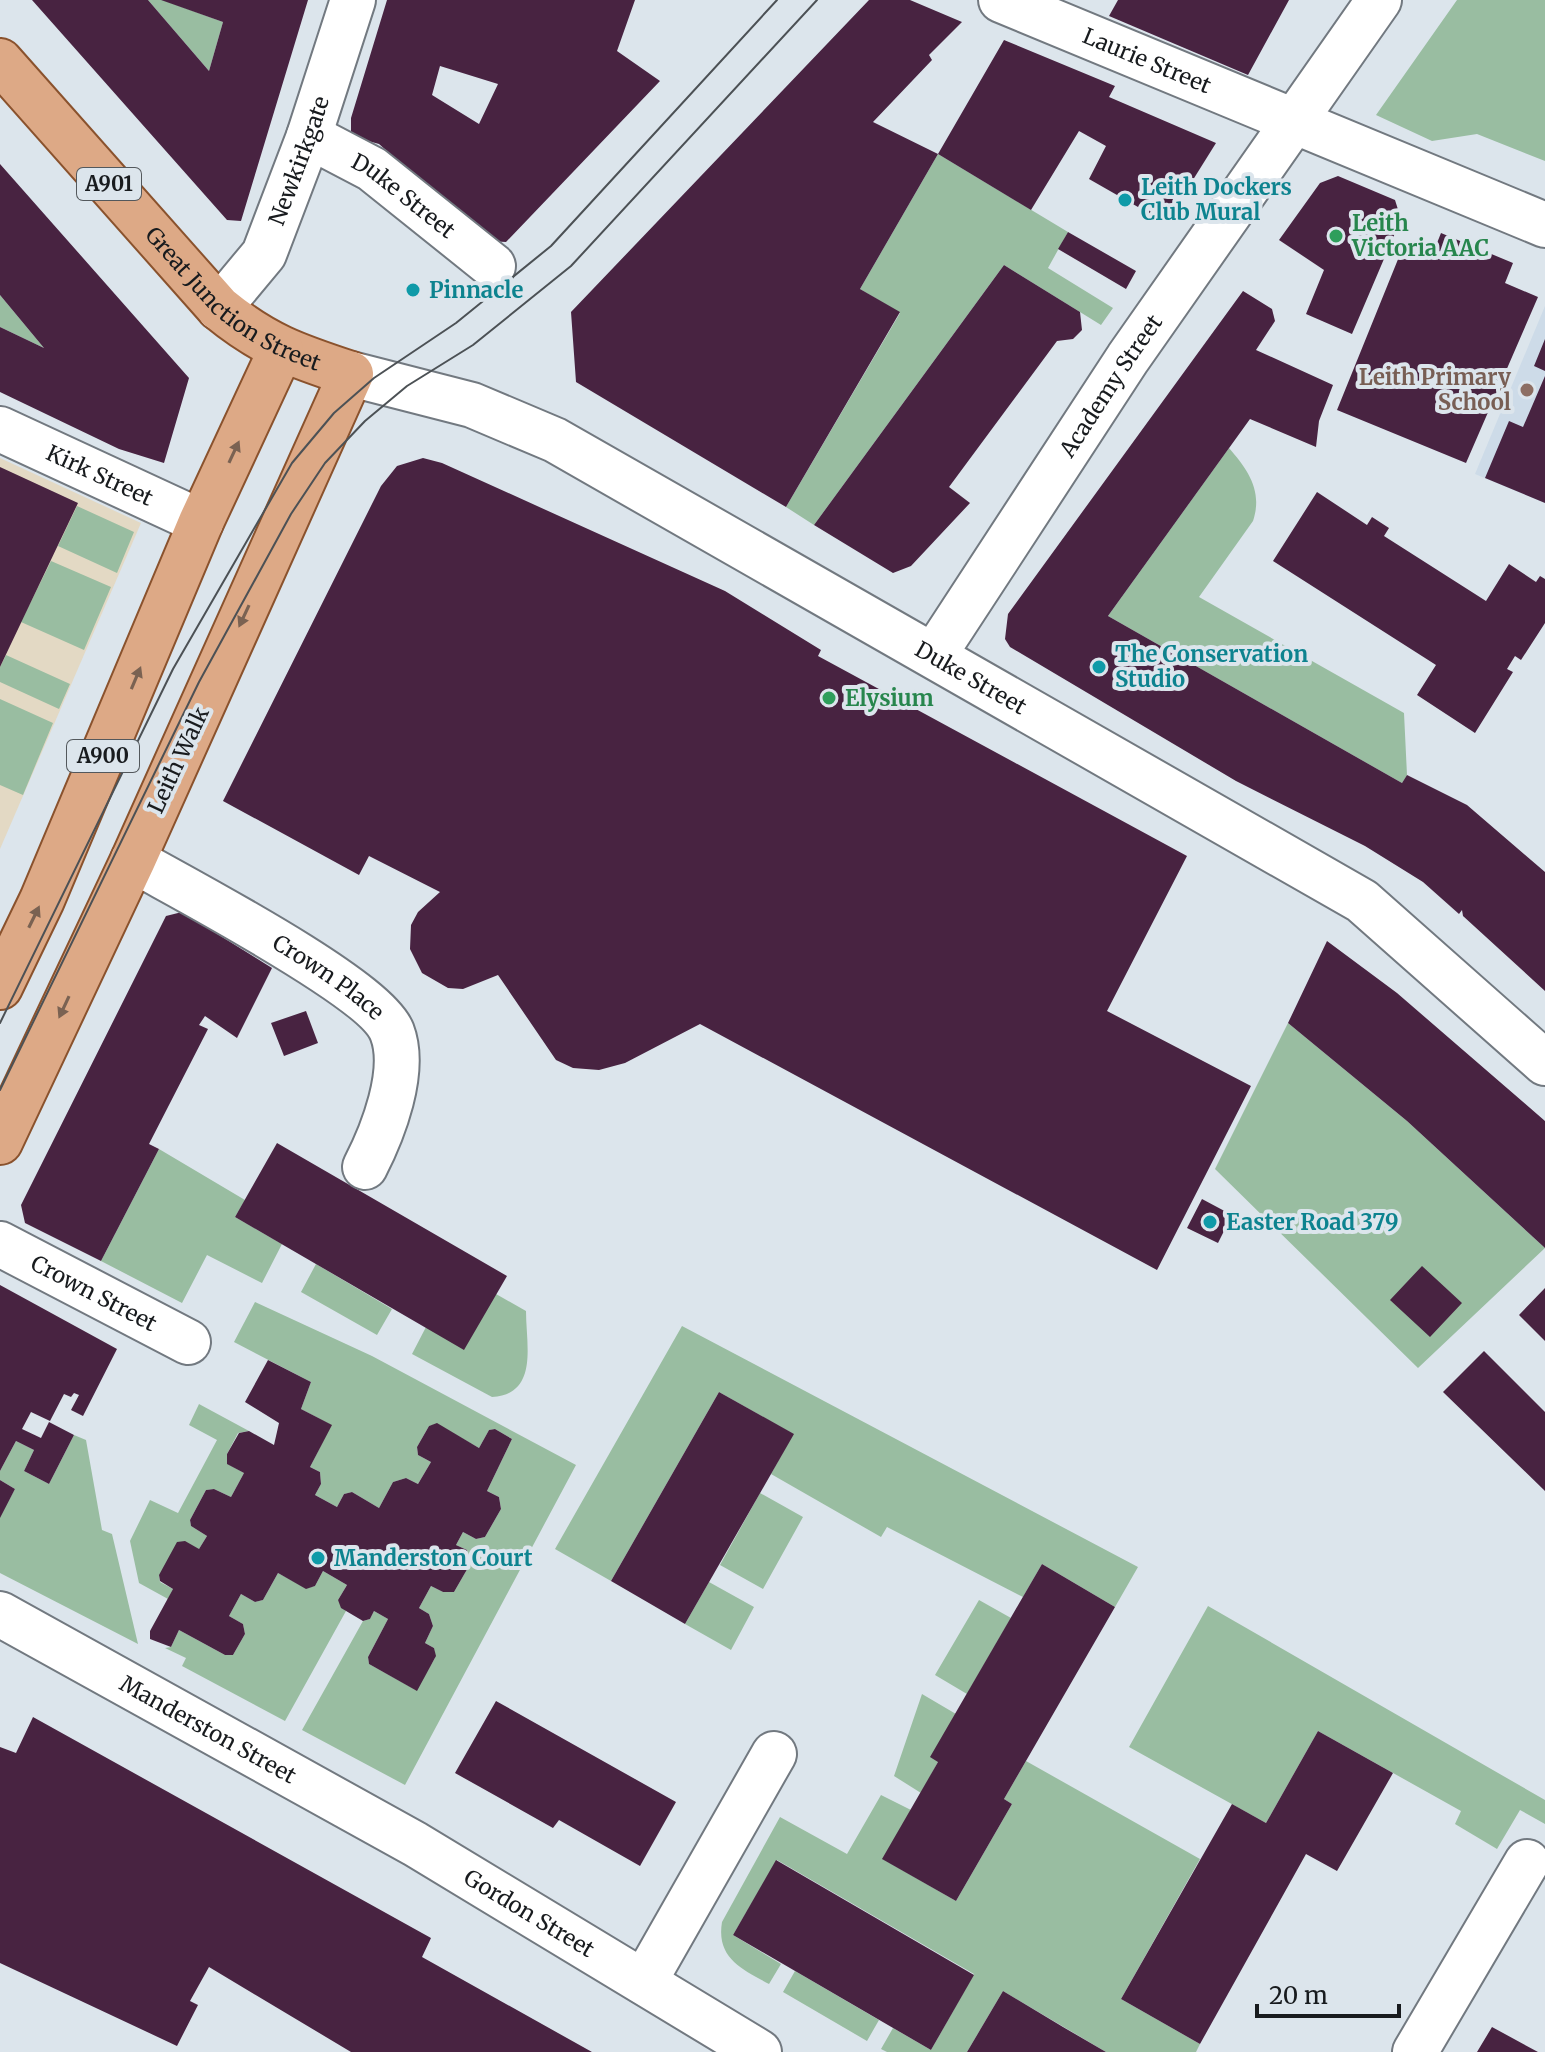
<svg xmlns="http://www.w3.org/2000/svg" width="1545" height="2052" viewBox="0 0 1545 2052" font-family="Merriweather,serif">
  <rect width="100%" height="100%" fill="#dce5ec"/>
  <path fill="#e3d9c4" d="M 0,458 L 141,523 L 0,849 Z"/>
  <path fill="#cddbe8" d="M 1545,306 L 1545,503 L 1475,474 Z"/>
  <path fill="#99bda1" d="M 148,0 L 163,0 L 223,22 L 209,71 Z
    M 1457,0 L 1545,0 L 1545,161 L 1477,134 L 1432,141 L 1376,115 Z
    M 938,154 L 1068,232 L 1048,268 L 1113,308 L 1101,325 L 1004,265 L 814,525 L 786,507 L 900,313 L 860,289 Z
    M 0,295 L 44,348 L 0,327 Z
    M 1229,448 C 1248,470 1263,491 1253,521 L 1199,597 L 1404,713 L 1407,775 L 1402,783 L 1108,616 Z
    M 77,506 L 134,532 L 117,573 L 58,546 Z
    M 51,561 L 111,587 L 84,650 L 21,622 Z
    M 6,655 L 70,684 L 59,709 L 0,682 L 0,667 Z
    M 0,699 L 53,723 L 23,795 L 0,785 Z
    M 1288,1023 L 1407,1121 L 1545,1248 L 1418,1368 L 1215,1169 Z
    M 159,1149 L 245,1200 L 235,1217 L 282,1244 L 262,1283 L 207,1255 L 182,1303 L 101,1261 Z
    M 316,1264 L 392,1309 L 377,1335 L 301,1292 Z
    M 496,1294 L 526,1311 C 526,1345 539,1394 492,1397 L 412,1354 L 426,1327 Z
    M 255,1302 L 372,1356 L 576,1465 L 405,1785 L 302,1730 L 363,1621 L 370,1619 L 374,1611 L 388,1619 L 368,1657 L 369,1664 L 416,1690 L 435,1658 L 434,1648 L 425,1643 L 433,1626 L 429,1614 L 419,1608 L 431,1586 L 443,1592 L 454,1592 L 469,1566 L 467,1550 L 456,1545 L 463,1532 L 476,1539 L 485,1537 L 501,1509 L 499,1497 L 487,1491 L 512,1439 L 495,1429 L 489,1430 L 479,1448 L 437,1424 L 429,1426 L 417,1447 L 418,1455 L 431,1462 L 418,1484 L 406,1478 L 393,1482 L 379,1508 L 352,1492 L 344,1494 L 337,1507 L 315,1495 L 321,1484 L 320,1472 L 310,1467 L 331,1425 L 301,1409 L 311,1382 L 234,1342 Z
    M 682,1326 L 1138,1567 L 1115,1607 L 1042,1564 L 1023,1597 L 887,1527 L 881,1537 L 771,1474 L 793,1434 L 719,1392 L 611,1581 L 555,1549 Z
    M 199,1404 L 249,1431 L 238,1433 L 227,1454 L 228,1464 L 244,1473 L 231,1497 L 214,1489 L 206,1490 L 190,1520 L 191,1526 L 207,1536 L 199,1549 L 159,1575 L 160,1582 L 173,1589 L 168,1599 L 139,1583 L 130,1541 L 150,1500 L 178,1513 L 217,1440 L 189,1425 Z
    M 74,1435 L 86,1440 L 102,1530 L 112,1534 L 138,1644 L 0,1573 L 0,1516 L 15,1489 L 0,1480 L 0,1471 L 16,1441 L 34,1450 L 24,1471 L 49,1484 Z
    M 760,1493 L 803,1517 L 763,1589 L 720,1565 Z
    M 323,1571 L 347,1585 L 338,1600 L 346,1611 L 285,1721 L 182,1666 L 186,1658 L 165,1648 L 171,1647 L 179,1630 L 225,1655 L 233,1655 L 245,1634 L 243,1624 L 229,1616 L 241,1594 L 255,1602 L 263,1600 L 278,1573 L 306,1588 L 315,1586 Z
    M 709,1582 L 754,1607 L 731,1650 L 685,1624 Z
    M 979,1600 L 1011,1618 L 967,1694 L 935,1675 Z
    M 1208,1606 L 1545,1800 L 1545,1824 L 1520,1810 L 1497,1849 L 1455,1824 L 1461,1811 L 1318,1731 L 1266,1823 L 1129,1747 Z
    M 922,1694 L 956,1714 L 938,1762 L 921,1793 L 894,1776 Z
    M 1026,1761 L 1200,1859 L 1121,1999 L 1200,2044 L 1196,2052 L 1106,2052 L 1003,1991 L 967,2052 L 887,2052 L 881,2049 L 893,2028 L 931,2050 L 974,1974 L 777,1860 L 733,1935 L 781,1964 L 769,1984 C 742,1969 716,1958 722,1922 L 780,1817 L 847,1854 L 881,1795 L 911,1810 L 883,1859 L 956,1901 L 1012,1804 L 1004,1799 Z
    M 795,1971 L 879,2020 L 867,2041 L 783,1992 Z"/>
  <path fill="#482341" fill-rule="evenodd" d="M 32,0 L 148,0 L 209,71 L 223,22 L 161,0 L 308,0 L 241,221 L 227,220 Z
    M 387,0 L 635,0 L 617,51 L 660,81 L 506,242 L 489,241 L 379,144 L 354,137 L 351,132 L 351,118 ZM 440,66 L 498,84 L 479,124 L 432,95 Z
    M 869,0 L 910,0 L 962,22 L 929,55 L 932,60 L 873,122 L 938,154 L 860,289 L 900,312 L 786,507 L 576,382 L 571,312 Z
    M 1118,0 L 1289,0 L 1248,75 L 1109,16 Z
    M 1004,40 L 1115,86 L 1109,97 L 1216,143 L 1166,223 L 1089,179 L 1106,146 L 1079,131 L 1031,210 L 938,154 Z
    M 0,164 L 189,378 L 164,463 L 119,449 L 0,392 L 0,327 L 44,348 L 0,295 Z
    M 1338,176 L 1395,200 L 1401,219 L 1352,334 L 1306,314 L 1324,270 L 1279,240 L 1320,183 Z
    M 1068,232 L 1136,271 L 1126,289 L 1058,249 Z
    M 1441,233 L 1513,263 L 1505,283 L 1538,297 L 1466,463 L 1337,410 L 1405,242 L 1433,253 Z
    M 1004,265 L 1080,312 L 1082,330 L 1073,339 L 1057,341 L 949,487 L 970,503 L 911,566 L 893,573 L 814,525 Z
    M 1243,291 L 1272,309 L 1275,321 L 1256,350 L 1333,385 L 1319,421 L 1316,447 L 1250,419 L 1108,616 L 1402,783 L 1407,775 L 1467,805 L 1545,872 L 1545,991 L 1463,916 L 1462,910 L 1459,914 L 1423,882 L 1365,846 L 1236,781 L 1010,647 L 1005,639 L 1008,614 Z
    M 1545,339 L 1545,371 L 1534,366 Z
    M 1545,376 L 1545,503 L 1485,478 L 1509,421 L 1523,427 Z
    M 423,458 L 442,463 L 725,591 L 821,650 L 818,656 L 1187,856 L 1107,1011 L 1251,1086 L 1157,1270 L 700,1024 L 625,1063 L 599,1070 L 573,1068 L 556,1060 L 498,975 L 463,989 L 448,988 L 422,973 L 410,949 L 411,925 L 418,912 L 440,892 L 369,856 L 359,875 L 223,801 L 381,486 L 397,466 Z
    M 0,467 L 78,503 L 0,667 Z
    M 1317,492 L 1367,525 L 1372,517 L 1389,528 L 1384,536 L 1486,601 L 1509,564 L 1536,582 L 1540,576 L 1545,579 L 1545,623 L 1521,660 L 1515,656 L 1507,669 L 1513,672 L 1475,733 L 1417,695 L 1436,665 L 1273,561 Z
    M 182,912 L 272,968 L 237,1038 L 205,1016 L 199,1025 L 208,1029 L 149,1144 L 159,1149 L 101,1261 L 25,1223 L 21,1205 L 166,916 Z
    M 1327,941 L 1397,993 L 1545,1121 L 1545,1248 L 1407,1121 L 1288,1023 Z
    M 306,1011 L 318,1043 L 284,1056 L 271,1023 Z
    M 277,1143 L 507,1276 L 464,1350 L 235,1217 Z
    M 1202,1199 L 1232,1215 L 1218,1243 L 1187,1228 Z
    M 1422,1266 L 1462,1303 L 1430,1337 L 1390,1300 Z
    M 0,1285 L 117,1349 L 83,1416 L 71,1410 L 79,1395 L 74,1393 L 71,1397 L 64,1394 L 50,1421 L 31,1412 L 22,1429 L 41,1438 L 49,1422 L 74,1435 L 49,1484 L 24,1471 L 34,1450 L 16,1441 L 0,1471 Z
    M 1545,1288 L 1545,1341 L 1519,1315 Z
    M 1484,1351 L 1545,1412 L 1545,1491 L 1443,1392 Z
    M 268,1360 L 311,1382 L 301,1409 L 332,1425 L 310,1467 L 320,1472 L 321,1484 L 315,1495 L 337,1507 L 344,1494 L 352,1492 L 379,1508 L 393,1482 L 406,1478 L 418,1484 L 431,1462 L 418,1455 L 417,1447 L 429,1426 L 437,1423 L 479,1448 L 489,1430 L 495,1429 L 512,1439 L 487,1491 L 499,1497 L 501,1509 L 485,1537 L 476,1539 L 463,1532 L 456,1545 L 467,1550 L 469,1566 L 454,1592 L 443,1592 L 431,1586 L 419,1608 L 429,1614 L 433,1626 L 425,1643 L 434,1648 L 436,1656 L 417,1691 L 369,1664 L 368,1657 L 388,1619 L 374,1611 L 370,1619 L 363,1621 L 341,1608 L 338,1600 L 347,1585 L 323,1571 L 315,1586 L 306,1589 L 278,1573 L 263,1600 L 255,1602 L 241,1594 L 229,1616 L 243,1624 L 245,1634 L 233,1655 L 225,1655 L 179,1630 L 171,1647 L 150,1639 L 150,1631 L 173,1589 L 160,1581 L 159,1575 L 177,1542 L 185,1541 L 199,1549 L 207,1536 L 191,1526 L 190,1520 L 206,1490 L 214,1489 L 231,1497 L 244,1473 L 227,1464 L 227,1454 L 239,1433 L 249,1431 L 274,1445 L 279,1423 L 245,1402 Z
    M 719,1392 L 794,1434 L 685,1624 L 611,1581 Z
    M 0,1480 L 15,1489 L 0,1518 Z
    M 1042,1564 L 1115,1607 L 1004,1799 L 1012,1804 L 956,1901 L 882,1859 L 938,1762 L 930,1757 Z
    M 496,1701 L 676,1802 L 640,1866 L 559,1820 L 553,1828 L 455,1773 Z
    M 33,1717 L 431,1938 L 422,1957 L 592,2052 L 351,2052 L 209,1967 L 190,2001 L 198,2005 L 177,2046 L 0,1963 L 0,1747 L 16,1753 Z
    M 1318,1731 L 1393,1773 L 1337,1871 L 1306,1854 L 1200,2044 L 1121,1999 L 1232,1804 L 1266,1823 Z
    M 776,1860 L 974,1975 L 931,2050 L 733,1935 Z
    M 1003,1991 L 1063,2027 L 1106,2052 L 967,2052 Z
    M 1492,2027 L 1538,2052 L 1477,2052 Z"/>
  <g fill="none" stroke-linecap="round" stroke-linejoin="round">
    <g stroke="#727980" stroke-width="48">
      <g id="minor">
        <path id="s1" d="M 1001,0 L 1545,225"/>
        <path id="s2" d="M 309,136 L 372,169 L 493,266"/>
        <path id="s3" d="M 219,308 L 264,254 L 309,136 L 353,0"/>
        <path id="s4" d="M 351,374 L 472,405 L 555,440 L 1362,901 L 1545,1063"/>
        <path id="s5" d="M 0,429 L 201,522"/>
        <path id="s6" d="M 934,655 L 1128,358 L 1379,0"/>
        <path id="s7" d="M 133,860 C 182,888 375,988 392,1032 C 407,1071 383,1132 365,1167"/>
        <path id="s8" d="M 0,1244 L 188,1342"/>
        <path id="s9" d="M 0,1614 L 415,1844 L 759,2052"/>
        <path d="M 644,1982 L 774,1754"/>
        <path d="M 1415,2052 L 1527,1862"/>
      </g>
    </g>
    <g stroke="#8a522d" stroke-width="48">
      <g id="major">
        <path id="s10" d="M 0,61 L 219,308 C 264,345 296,356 351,374 L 133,860 L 0,1142"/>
        <path d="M 0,987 L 42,900 L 201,522 L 281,350"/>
      </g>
    </g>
    <use href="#minor" stroke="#fff" stroke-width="44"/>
    <use href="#major" stroke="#dda986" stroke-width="44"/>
    <path stroke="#4c5155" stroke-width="2" d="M 0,1023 L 173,669 L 292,463 L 334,413 L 374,378 L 456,323 L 551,246 L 777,0
      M 0,1090 L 199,682 L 291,514 L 325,463 L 365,421 L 407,386 L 473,345 L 571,266 L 817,0"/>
  </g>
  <defs><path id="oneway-solid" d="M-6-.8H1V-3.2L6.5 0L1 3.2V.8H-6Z" transform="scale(2)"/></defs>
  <g fill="#7a6252">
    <use href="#oneway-solid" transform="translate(234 452) rotate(-65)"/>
    <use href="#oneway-solid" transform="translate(244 616) rotate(115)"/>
    <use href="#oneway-solid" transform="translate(136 678) rotate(-67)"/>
    <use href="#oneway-solid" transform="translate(34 917) rotate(-64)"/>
    <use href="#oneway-solid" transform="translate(64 1007) rotate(115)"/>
  </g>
  <g fill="#0f9aa8" stroke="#dce5ec" stroke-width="3">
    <circle cx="1125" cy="200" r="8"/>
    <circle cx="413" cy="290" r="8"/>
    <circle cx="1099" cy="667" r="8"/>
    <circle cx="1210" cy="1222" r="8"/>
    <circle cx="318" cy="1558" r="8"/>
  </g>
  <g fill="#2e9e5b" stroke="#dce5ec" stroke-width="3">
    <circle cx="1336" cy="236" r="8"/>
    <circle cx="829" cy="698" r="8"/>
  </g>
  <circle fill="#8d6e63" stroke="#dce5ec" stroke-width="3" cx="1527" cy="390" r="8"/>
  <g text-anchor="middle" stroke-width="8" stroke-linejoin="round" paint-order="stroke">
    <g fill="#dce5ec" stroke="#53585c" stroke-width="2">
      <rect x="77" y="168" width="64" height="32" rx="6"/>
      <rect x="67" y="740" width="72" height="32" rx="6"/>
    </g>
    <g font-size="20" font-weight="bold" fill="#181b1e">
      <text x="109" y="191">A901</text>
      <text x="103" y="763">A900</text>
    </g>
    <g font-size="22" fill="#181b1e" stroke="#dce5ec">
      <text dy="8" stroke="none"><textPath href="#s1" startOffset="158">Laurie Street</textPath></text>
      <text dy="8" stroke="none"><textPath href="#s3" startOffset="170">Newkirkgate</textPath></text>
      <text dy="8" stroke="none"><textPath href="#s2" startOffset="112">Duke Street</textPath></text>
      <text dy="8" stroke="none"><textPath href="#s10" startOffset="336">Great Junction Street</textPath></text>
      <text dy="8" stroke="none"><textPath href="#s6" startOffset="322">Academy Street</textPath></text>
      <text dy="8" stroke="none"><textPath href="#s5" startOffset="110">Kirk Street</textPath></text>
      <text dy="8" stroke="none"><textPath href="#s4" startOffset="694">Duke Street</textPath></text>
      <text transform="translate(178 760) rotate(-65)" y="8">Leith Walk</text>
      <text dy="8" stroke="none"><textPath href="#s7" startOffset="228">Crown Place</textPath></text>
      <text dy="8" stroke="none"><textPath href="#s8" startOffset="106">Crown Street</textPath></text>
      <text dy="8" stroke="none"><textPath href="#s9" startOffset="238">Manderston Street</textPath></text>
      <text dy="8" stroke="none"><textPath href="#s9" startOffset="608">Gordon Street</textPath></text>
    </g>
    <g font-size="22" font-weight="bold" fill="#0d838f" stroke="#dce5ec" text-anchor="start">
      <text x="1141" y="195">Leith Dockers<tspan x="1141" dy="25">Club Mural</tspan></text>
      <text x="429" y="298">Pinnacle</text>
      <text x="1115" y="662">The Conservation<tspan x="1115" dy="25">Studio</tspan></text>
      <text x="1226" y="1230">Easter Road 379</text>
      <text x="334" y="1566">Manderston Court</text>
    </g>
    <g font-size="22" font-weight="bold" fill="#27864d" stroke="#dce5ec" text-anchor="start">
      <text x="1352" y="231">Leith<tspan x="1352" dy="25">Victoria AAC</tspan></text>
      <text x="845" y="706">Elysium</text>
    </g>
    <g font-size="22" font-weight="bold" fill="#785e54" stroke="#dce5ec" text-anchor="end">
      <text x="1511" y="385">Leith Primary<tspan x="1511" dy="25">School</tspan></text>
    </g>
  </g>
  <path d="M1257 2004v12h142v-12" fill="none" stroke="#181b1e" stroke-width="4"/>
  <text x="1269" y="2004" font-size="24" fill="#181b1e" stroke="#dce5ec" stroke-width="6" paint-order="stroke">20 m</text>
</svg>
